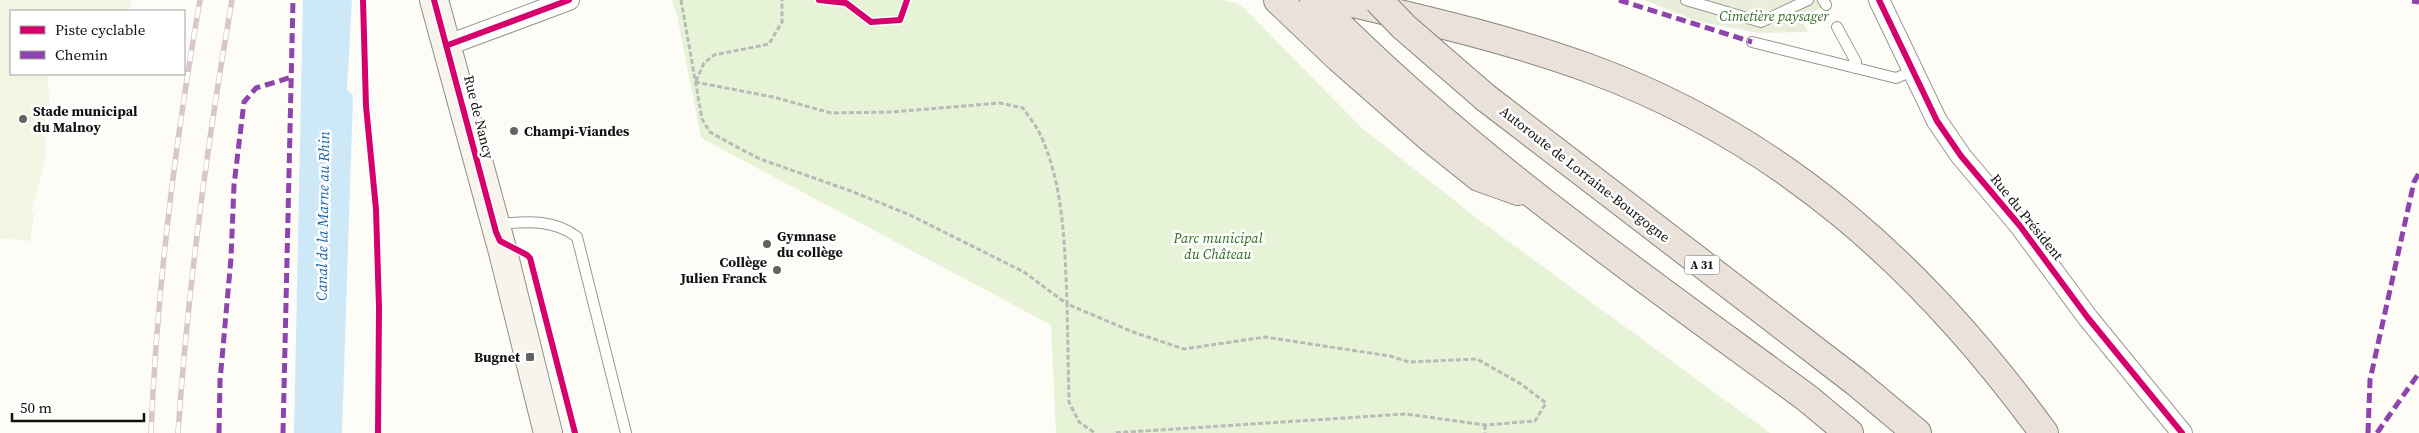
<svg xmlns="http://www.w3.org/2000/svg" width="2419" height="433" viewBox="0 0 2419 433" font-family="'Source Serif 4',serif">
  <rect width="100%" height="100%" fill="#fdfcf7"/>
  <path fill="#e7f3d7" d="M 672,0 L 1223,0 L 1240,4 L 1362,128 L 1478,219 L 1770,433 L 1056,433 L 1051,325 L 701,138 L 677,15 Z"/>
  <path fill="#e9eedb" d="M 1644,0 L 1834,0 L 1801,19 L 1808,32 L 1759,33 L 1697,21 Z"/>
  <path fill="#f0f6e1" d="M 0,0 L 131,0 L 129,11 L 11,11 L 11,74 L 47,74 L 50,109 L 45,109 L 45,161 L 31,213 L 34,214 L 30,241 L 0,238 Z"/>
  <path fill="#cde8f7" d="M 303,0 L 352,0 L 347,90 L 353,95 L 342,433 L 294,433 Z"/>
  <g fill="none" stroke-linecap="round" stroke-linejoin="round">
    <g stroke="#979795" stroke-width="12">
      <path id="service" d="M 1686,0 L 1761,22 L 1808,0
        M 1823,0 L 1826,5
        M 1837,27 L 1856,62 L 1855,68
        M 1752,42 L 1896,78 L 1913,71
        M 497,224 C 525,222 553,218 577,237 L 626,433"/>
    </g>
    <g stroke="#979795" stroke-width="22">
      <path id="minor" d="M 1879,0 L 1937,121 L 1961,156 L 2020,226 L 2088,318 L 2182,433
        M 448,45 L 569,0"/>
    </g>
    <g stroke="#8e8d8b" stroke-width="30">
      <path id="secondary" d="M 434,0 L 503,252 L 548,433"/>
    </g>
    <g stroke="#858482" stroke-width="30">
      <path id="motorway" d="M 1278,0 L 1339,58 L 1429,137 L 1479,177 L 1518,191
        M 1314,0 C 1462,152 1637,273 1807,398 L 1849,433
        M 1340,0 C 1425,20 1509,39 1591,69 C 1784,140 1925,270 2044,433
        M 1486,98 L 1856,382 L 1917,433"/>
    </g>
    <path stroke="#b9b9b8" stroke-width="3" stroke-dasharray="5 2.5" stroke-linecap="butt" d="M 681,0 L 702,119 L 710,132 L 735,146 L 760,159 L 851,191 L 910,215 L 1024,272 L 1067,304 L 1069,402 L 1079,422 L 1095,433
      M 696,81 L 704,63 L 714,55 L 769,44 L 782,22 L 782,0
      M 695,82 L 773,97 L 831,113 L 892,112 L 1000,103 L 1023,108 C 1028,116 1036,125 1040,134 C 1064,184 1065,250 1067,304 L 1133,332 L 1184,349 L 1265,337 L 1390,356 L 1409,362 L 1477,359 L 1521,384 L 1546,403 L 1535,421 L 1485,425 L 1406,414 L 1113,433
      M 1485,425 L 1485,433"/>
    <use href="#service" stroke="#fffffe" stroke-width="10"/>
    <use href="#minor" stroke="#fffffe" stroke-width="20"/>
    <use href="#secondary" stroke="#f6f4eb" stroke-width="28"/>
    <use href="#motorway" stroke="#eae1d8" stroke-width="28"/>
    <g stroke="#d9c6c7" stroke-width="5.5">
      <path id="rail" d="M 151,433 C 157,288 175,143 200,0
        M 178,433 C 188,287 207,144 232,0"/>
    </g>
    <use href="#rail" stroke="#fff" stroke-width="4" stroke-dasharray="11" stroke-linecap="butt"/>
    <g stroke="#858482" stroke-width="30" stroke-linecap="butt">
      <path id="motorway-bridge" d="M 1378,0 L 1404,27 L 1486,98"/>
    </g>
    <use href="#motorway-bridge" stroke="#eae1d8" stroke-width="28"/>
    <path stroke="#8e44ad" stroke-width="5" stroke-dasharray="10 5" stroke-linecap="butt" d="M 1619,0 L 1752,42
      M 2412,1 L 2419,2
      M 219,433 L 220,381 L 231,258 L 234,185 L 244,102 L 256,88 L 292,77
      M 283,433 L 293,0
      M 2368,433 L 2370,380 L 2414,182 L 2419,173
      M 2377,433 L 2419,373"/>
    <g stroke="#fff" stroke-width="9">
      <path id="cycleway" d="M 363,0 L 366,106 L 376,209 L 379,308 L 378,433
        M 434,0 L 496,232 L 500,241 L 527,255 L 530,258 L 575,433
        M 819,0 L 846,3 L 871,22 L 900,20 L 907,0
        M 1879,0 L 1937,121 L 1961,156 L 2020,226 L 2088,318 L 2182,433
        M 448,45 L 569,0"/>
    </g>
    <use href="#cycleway" stroke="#d6006c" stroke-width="6"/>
  </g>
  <g fill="#646362" stroke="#fff" stroke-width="2">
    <circle cx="23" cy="119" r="5"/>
    <circle cx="514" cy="131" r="5"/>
    <circle cx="767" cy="244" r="5"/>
    <circle cx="777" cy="270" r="5"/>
    <rect x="525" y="352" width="10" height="10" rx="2.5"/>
  </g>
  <g text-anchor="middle" stroke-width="5" stroke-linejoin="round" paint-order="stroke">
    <rect fill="#fff" stroke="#585858" stroke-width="1" x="1684.5" y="255.5" width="35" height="19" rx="4"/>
    <g font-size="12" font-weight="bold" fill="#111">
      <text x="1702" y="269">A 31</text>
    </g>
    <g font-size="14" font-style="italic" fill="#2f6b1f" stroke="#fff">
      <text x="1774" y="21">Cimetière paysager</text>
      <text x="1218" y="243">Parc municipal<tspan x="1218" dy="16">du Château</tspan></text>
    </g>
    <g font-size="14" font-weight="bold" fill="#111" stroke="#fff" text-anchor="start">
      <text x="33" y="116">Stade municipal<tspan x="33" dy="16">du Malnoy</tspan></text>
      <text x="524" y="136">Champi-Viandes</text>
      <text x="777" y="241">Gymnase<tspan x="777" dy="16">du collège</tspan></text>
      <text x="767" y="267" text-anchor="end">Collège<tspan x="767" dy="16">Julien Franck</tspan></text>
      <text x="520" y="362" text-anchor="end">Bugnet</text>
    </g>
    <g font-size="14" fill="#111" stroke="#fff">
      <text transform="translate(479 117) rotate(76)" y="5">Rue de Nancy</text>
      <text transform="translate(1585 174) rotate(38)" y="5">Autoroute de Lorraine-Bourgogne</text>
      <text transform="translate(2027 217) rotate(51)" y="5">Rue du Président</text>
    </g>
    <g font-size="15" font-style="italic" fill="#1768a6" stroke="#fff">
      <text transform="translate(323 216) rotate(-89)" y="5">Canal de la Marne au Rhin</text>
    </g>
  </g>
  <rect x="10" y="10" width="175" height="65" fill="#ffffff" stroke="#a0a0a0"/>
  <rect x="20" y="26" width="25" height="8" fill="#d6006c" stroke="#a0a0a0"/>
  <text x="55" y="35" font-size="15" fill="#111111">Piste cyclable</text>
  <rect x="20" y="51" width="25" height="8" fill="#8e44ad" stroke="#a0a0a0"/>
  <text x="55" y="60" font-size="15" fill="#111111">Chemin</text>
  <path d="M12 413v8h132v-8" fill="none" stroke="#111111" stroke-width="2.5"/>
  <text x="20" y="413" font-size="15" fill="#111111" stroke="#ffffff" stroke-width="4" paint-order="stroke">50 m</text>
</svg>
